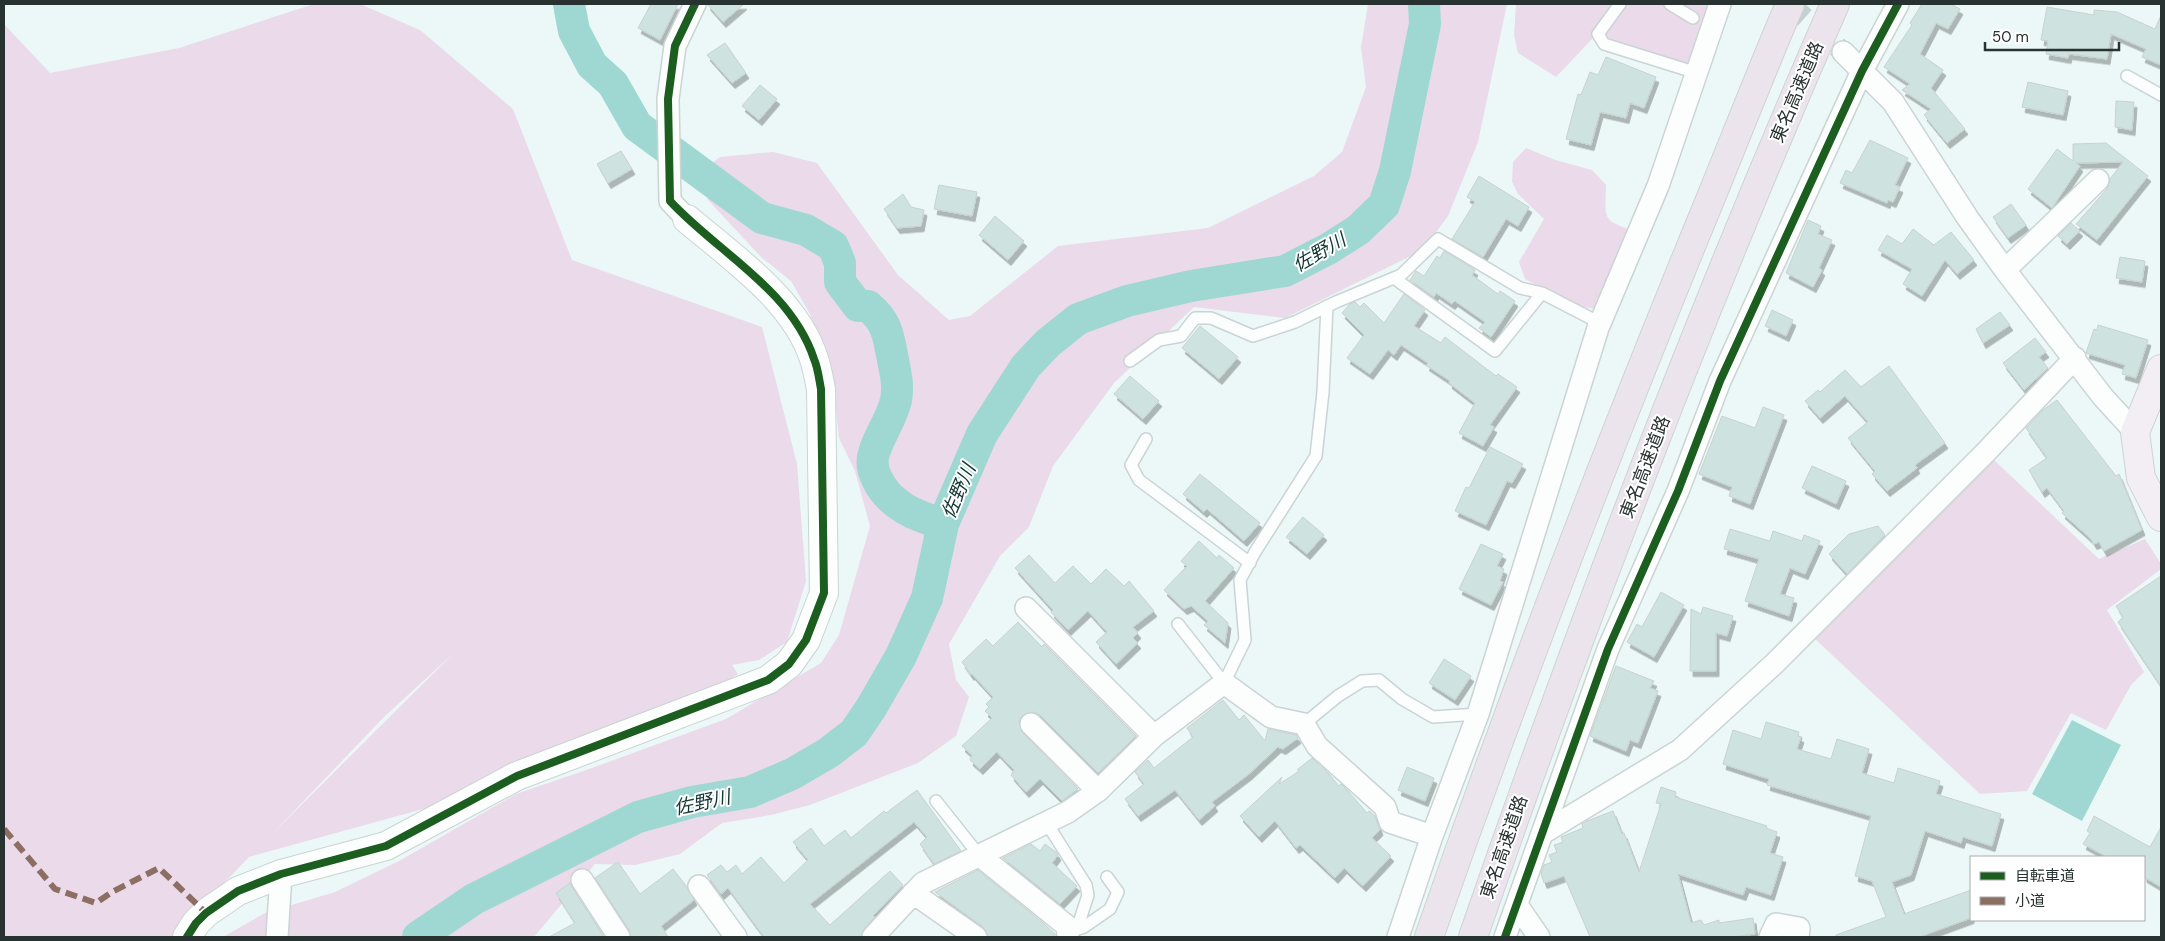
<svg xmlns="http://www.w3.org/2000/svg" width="2165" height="941" viewBox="0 0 2165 941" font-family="'DM Sans','Noto Sans JP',sans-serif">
  <defs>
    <filter id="shadow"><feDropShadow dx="3" dy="5.5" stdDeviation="0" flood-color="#0004"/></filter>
  </defs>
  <rect width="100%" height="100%" fill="#ebf8f7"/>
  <path fill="#eadaea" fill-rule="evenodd" d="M 314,4 L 360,4 L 420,30 L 513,109 L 572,260 L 762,327 L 797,464 L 806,581 L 787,642 L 759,660 L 732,665 L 738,674 L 663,720 L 434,806 L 249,857 L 199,909 L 183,937 L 4,937 L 4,24 L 50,73 L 179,48 ZM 455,652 L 273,833 L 384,717 Z
    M 1368,4 L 1507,4 L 1478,142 L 1448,216 L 1423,250 L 1285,318 L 1194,307 L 1114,383 L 1053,466 L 1029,527 L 1000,556 L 949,644 L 956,680 L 969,697 L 956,736 L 918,763 L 810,805 L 771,815 L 722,823 L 680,854 L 635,865 L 595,864 L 534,937 L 223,937 L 265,913 L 335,892 L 399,861 L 516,794 L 592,768 L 726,719 L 821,663 L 839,635 L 870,526 L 855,471 L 839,438 L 834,391 L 810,314 L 791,281 L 761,257 L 708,200 L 700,172 L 720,157 L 773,152 L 817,163 L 898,275 L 949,320 L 970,316 L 1058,246 L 1208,228 L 1314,176 L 1342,152 L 1366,87 L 1361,47 Z
    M 1516,4 L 1716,4 L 1697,73 L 1595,36 L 1556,77 L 1518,53 L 1514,35 Z
    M 1526,148 L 1555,160 L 1592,170 L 1606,185 C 1605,222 1602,219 1636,232 L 1600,310 L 1578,306 L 1525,279 L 1519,262 L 1544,219 L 1518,194 L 1512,182 L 1513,162 Z
    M 1994,460 L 2099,559 L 2145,539 L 2161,564 L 2161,569 L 2107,610 L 2144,672 L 2131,685 L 2106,730 L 2071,713 L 2027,791 L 1980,794 L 1813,637 Z"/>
  <path fill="#9fd8d2" d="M 2072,720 L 2121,745 L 2082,821 L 2032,794 Z"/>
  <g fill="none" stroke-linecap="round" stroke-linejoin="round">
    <path stroke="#9fd8d2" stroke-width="32" d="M 569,4 L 574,31 L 592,65 L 613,84 L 637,126 L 762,218 L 806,230 L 833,246 L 840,263 L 840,282 L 858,306 L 868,306 C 886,321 888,333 892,355 C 895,371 899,384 896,400 C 892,419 879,435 874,453 C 871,462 873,471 877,479 C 890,506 916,516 943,524
      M 418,937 L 474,899 L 638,817 L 692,802 L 750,792 L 792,774 L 828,753 L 854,733 L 871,708 L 901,656 L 927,598 L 943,524 L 982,434 L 1026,366 L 1048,343 L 1078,319 L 1127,301 L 1191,286 L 1285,271 L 1328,249 L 1358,230 L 1384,205 L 1395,171 L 1425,24 L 1424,4"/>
  </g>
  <path fill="#cee2e0" stroke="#c7d2d0" filter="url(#shadow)" d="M 651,4 L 678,4 L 660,40 L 638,28 Z
    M 707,4 L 744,4 L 723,22 Z
    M 1922,4 L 1951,4 L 1960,9 L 1948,29 L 1936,23 L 1920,54 L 1943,70 L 1931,88 L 1965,129 L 1947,143 L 1924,115 L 1931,109 L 1902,90 L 1910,84 L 1884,67 L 1912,25 L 1910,23 Z
    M 2047,7 L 2094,15 L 2094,10 L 2117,12 L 2155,29 L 2161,15 L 2161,65 L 2142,57 L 2146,49 L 2111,34 L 2107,59 L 2069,54 L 2068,58 L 2046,54 L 2048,41 L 2041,40 Z
    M 725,43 L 746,73 L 732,83 L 707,55 Z
    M 1606,57 L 1656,77 L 1644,108 L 1630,103 L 1626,118 L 1600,112 L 1591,145 L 1566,139 L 1578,94 L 1581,95 L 1590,72 L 1598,75 Z
    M 2028,82 L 2068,91 L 2063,115 L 2022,107 Z
    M 760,85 L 777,99 L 759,120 L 742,106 Z
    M 2116,101 L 2134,102 L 2132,130 L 2115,127 Z
    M 1870,140 L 1908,158 L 1895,185 L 1900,187 L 1893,202 L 1888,200 L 1887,203 L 1840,183 L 1846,170 L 1852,173 Z
    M 2106,143 L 2148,176 L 2097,240 L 2076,224 L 2107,189 L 2110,179 L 2123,162 L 2076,163 L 2080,166 L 2052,208 L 2028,189 L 2057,149 L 2073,161 L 2073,144 Z
    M 621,151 L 632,169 L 608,183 L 597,164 Z
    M 1479,176 L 1529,207 L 1518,226 L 1506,219 L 1483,257 L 1452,239 L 1475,202 L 1467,197 Z
    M 939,185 L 977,192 L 972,216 L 934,209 Z
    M 903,194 L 911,207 L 924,210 L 921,226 L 897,228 L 884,209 Z
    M 2011,204 L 2026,225 L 2008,238 L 1993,217 Z
    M 995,216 L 1024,241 L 1008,260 L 979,235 Z
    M 1808,220 L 1821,226 L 1818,234 L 1832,240 L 1819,268 L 1822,270 L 1813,287 L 1786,273 Z
    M 2071,223 L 2080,231 L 2067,244 L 2058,236 Z
    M 1913,229 L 1934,245 L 1951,232 L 1974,260 L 1957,274 L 1945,260 L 1922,296 L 1903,284 L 1912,269 L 1878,250 L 1887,235 L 1902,244 Z
    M 1444,251 L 1475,270 L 1472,275 L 1498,294 L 1500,291 L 1515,301 L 1491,337 L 1479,328 L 1485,322 L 1455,301 L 1452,304 L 1436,293 L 1434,297 L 1410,280 L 1416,271 L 1424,276 L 1437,256 L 1440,258 Z
    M 2120,257 L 2145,261 L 2142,282 L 2116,278 Z
    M 1404,294 L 1425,310 L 1414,326 L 1441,343 L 1445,337 L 1496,376 L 1498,374 L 1517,387 L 1490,425 L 1494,427 L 1483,446 L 1459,433 L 1475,403 L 1449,383 L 1450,381 L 1426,365 L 1428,363 L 1401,345 L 1394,355 L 1388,350 L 1370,374 L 1347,358 L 1364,335 L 1342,313 L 1350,304 L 1355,302 L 1360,307 L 1364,303 L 1384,323 Z
    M 1772,310 L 1793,320 L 1786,336 L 1765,326 Z
    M 2000,312 L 2010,325 L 1983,343 L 1976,329 Z
    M 2098,325 L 2148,340 L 2136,378 L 2122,374 L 2125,365 L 2086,353 L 2094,329 L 2097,330 Z
    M 1200,326 L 1238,357 L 1219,379 L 1182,348 Z
    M 2035,338 L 2046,352 L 2039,357 L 2048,368 L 2024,390 L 2003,363 Z
    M 1889,366 L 1945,443 L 1915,465 L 1917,468 L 1887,491 L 1872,474 L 1875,471 L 1848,438 L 1868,422 L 1845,396 L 1820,418 L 1805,401 L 1818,390 L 1820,392 L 1845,370 L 1861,387 Z
    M 1130,376 L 1159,401 L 1143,419 L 1114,394 Z
    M 2057,400 L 2116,476 L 2119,474 L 2142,530 L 2104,551 L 2099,542 L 2094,544 L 2091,539 L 2062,513 L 2064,511 L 2047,488 L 2042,492 L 2029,470 L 2047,458 L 2026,428 L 2043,410 Z
    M 1763,407 L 1784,415 L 1750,504 L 1729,496 L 1732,487 L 1699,474 L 1722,416 L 1755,428 Z
    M 1490,447 L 1523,464 L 1512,483 L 1507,481 L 1486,525 L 1455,511 L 1466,487 L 1469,488 Z
    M 1812,466 L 1846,481 L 1836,504 L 1802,488 Z
    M 1200,474 L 1260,523 L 1244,541 L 1207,509 L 1204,512 L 1183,494 Z
    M 1303,517 L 1324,535 L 1307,554 L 1286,537 Z
    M 1878,526 L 1885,535 L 1847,574 L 1829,554 L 1849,534 Z
    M 1730,529 L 1770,541 L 1773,531 L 1802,541 L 1804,535 L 1820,541 L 1805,574 L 1790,568 L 1780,594 L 1794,598 L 1789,616 L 1745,601 L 1759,559 L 1724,549 Z
    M 1199,541 L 1217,558 L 1219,555 L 1234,568 L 1205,601 L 1228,623 L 1225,643 L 1204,625 L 1208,621 L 1191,606 L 1184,609 L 1164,590 L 1187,566 L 1181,561 Z
    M 1481,544 L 1503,554 L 1497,566 L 1504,569 L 1500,581 L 1503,582 L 1491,605 L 1459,589 Z
    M 1029,555 L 1055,583 L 1073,566 L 1091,584 L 1106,569 L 1124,586 L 1129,581 L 1154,611 L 1133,627 L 1138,633 L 1133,638 L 1138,643 L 1116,664 L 1096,642 L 1107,632 L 1088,611 L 1068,630 L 1051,612 L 1053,610 L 1015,568 Z
    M 2161,576 L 2161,686 L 2118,622 L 2123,617 L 2116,606 Z
    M 1661,592 L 1684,605 L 1654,657 L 1627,642 L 1637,624 L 1642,627 Z
    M 1703,607 L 1733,616 L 1727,636 L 1716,633 L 1716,671 L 1690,671 L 1691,609 L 1701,614 Z
    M 1018,622 L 1042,647 L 1044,644 L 1136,736 L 1098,773 L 1040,715 L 1034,712 L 1023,715 L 1019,721 L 1022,732 L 1078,789 L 1062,801 L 1040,779 L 1026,792 L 1011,775 L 1014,770 L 997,752 L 980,769 L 970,760 L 972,755 L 962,746 L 992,718 L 985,711 L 989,707 L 986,704 L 993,697 L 972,674 L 971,675 L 962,662 L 986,639 L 993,646 Z
    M 1444,659 L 1471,676 L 1455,700 L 1429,683 Z
    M 1616,666 L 1654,681 L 1650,688 L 1658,691 L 1638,743 L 1630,740 L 1626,751 L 1590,736 Z
    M 1223,700 L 1239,720 L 1244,715 L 1265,741 L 1268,729 L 1296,735 L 1298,738 L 1283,749 L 1278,747 L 1249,774 L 1212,802 L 1215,806 L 1199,820 L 1175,790 L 1138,816 L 1125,799 L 1144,784 L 1135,772 L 1148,760 L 1154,768 L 1193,737 L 1187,728 Z
    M 1766,722 L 1799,732 L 1798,736 L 1801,737 L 1797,749 L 1831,759 L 1837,739 L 1869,749 L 1862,773 L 1894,783 L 1898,768 L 1940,781 L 1936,794 L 2001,814 L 1992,846 L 1963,837 L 1961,843 L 1925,831 L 1911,875 L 1892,882 L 1904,914 L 1971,890 L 1971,918 L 1919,937 L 1836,937 L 1836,935 L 1886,917 L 1872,881 L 1855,876 L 1871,816 L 1767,785 L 1769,779 L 1723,764 L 1733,730 L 1761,739 Z
    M 1312,758 L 1329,774 L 1339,786 L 1341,784 L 1348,791 L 1367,813 L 1369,811 L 1375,816 L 1380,830 L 1372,838 L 1391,856 L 1363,886 L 1344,868 L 1335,878 L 1300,845 L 1296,848 L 1275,821 L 1259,837 L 1240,816 L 1282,777 L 1279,784 L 1298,772 L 1298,769 Z
    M 1407,767 L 1434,778 L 1425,801 L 1398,790 Z
    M 1661,787 L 1676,792 L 1675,797 L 1767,826 L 1766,828 L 1777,832 L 1770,853 L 1783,857 L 1771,895 L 1746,887 L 1743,895 L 1678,874 L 1691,923 L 1701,920 L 1704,925 L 1719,920 L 1719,923 L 1753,918 L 1755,934 L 1731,937 L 1590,937 L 1564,876 L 1544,883 L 1541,874 L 1544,865 L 1552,862 L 1549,855 L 1557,852 L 1554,845 L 1563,842 L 1561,837 L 1583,828 L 1582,824 L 1587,821 L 1613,811 L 1622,834 L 1624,833 L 1639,872 L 1661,804 L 1656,803 Z
    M 917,790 L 961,851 L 934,864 L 920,844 L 927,837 L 914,822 L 810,904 L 830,925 L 890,871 L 903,885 L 873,916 L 875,917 L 864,929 L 861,937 L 764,937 L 728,888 L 721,894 L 707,875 L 721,865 L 727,872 L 736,865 L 742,874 L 761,857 L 784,883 L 808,860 L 793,842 L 811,828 L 824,846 L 845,830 L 851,838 L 884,811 L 886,813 Z
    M 2094,816 L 2150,847 L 2161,827 L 2161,887 L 2144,877 L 2144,857 L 2107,857 L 2083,844 L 2090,833 L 2087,831 Z
    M 1031,844 L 1040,851 L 1045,844 L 1056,852 L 1058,855 L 1052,863 L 1077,886 L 1060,904 L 1003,858 Z
    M 618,862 L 640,894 L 673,869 L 687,887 L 694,900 L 661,926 L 668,937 L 631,937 L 629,930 L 595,878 Z
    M 978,870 L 1043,923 L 1055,934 L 1055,937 L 988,937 L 983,927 L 935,892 Z
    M 570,883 L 572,887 L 604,937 L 549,937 L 575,923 L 556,893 Z"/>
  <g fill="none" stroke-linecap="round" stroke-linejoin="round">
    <path stroke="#c4d0cf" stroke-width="21" stroke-dasharray="21 11" stroke-linecap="butt" d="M 1789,4 L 1843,52"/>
    <g stroke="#cad4d3" stroke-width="14">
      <path id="lane" d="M 1620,4 L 1598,34 L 1604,44 L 1697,73
        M 1670,4 L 1693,18
        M 2127,76 L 2161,95
        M 1394,278 L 1495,351 L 1542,293
        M 1130,361 L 1159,340 L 1181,336 L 1195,318 L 1211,318 L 1253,336 L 1295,322 L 1336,302 L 1401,275 L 1438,239 L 1520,288 L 1542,293 L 1600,323
        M 1146,439 L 1131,465 L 1139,480 L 1250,563
        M 1178,624 L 1224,683 L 1245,640 L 1240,580 L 1255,552 L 1316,456 L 1323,392 L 1327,306
        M 1304,724 L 1338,696 L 1362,681 L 1379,680 L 1402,699 L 1433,717 L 1478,714
        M 936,801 L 979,855
        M 1046,822 L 1086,885 L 1088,895 L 1077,929
        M 1072,931 L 1084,927 L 1110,909 L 1118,892 L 1107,877"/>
    </g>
    <g stroke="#cad4d3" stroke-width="24">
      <path id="street" d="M 1843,52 L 1893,102 L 1967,217 L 2005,270 L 2103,397 L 2135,432
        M 687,219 L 670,201 L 668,99 L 675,46 L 695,4
        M 2005,270 L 2098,180
        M 1026,608 L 1154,736
        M 1031,724 L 1098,791
        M 1543,833 L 1680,750 L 1774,664 L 1987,451 L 2075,358
        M 979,855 L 1067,926 L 1068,937
        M 582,880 L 619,937
        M 699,886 L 736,937
        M 913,893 L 976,937
        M 1517,905 L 1539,937
        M 277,937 L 281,874
        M 873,937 L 923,883 L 1068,812 L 1098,791 L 1154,736 L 1224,683 L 1271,717 L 1304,724 L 1317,746 L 1385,807 L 1390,822 L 1432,836
        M 1398,937 L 1432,836 L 1478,714 L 1598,328 L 1658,186 L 1720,4
        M 1505,937 L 1608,649 L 1678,491 L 1720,381 L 1862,71 L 1898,4
        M 1770,937 L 1776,924 L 1799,928 L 1798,937"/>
    </g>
    <g stroke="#cad4d3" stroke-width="30">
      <path id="secondary" d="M 187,937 L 196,923 L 206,913 L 238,891 L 281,874 L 386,846 L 517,776 L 768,680 L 789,664 L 806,640 L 824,593 L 821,389 C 819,379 817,368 814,359 C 796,301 732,257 687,219"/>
    </g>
    <g stroke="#cdd4d2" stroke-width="30">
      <path id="primary" d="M 2161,369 L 2135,432 L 2141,478 L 2161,517"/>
    </g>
    <g stroke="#cdd4d2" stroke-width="30">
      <path id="highway" d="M 1429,937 C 1516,687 1611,440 1712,195 C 1738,131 1763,67 1790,4
        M 1473,937 C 1582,622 1701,310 1835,4"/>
    </g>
    <use href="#lane" stroke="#fcfefe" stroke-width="11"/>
    <use href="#street" stroke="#fcfefe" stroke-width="21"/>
    <use href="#secondary" stroke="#fcfefe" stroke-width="28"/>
    <use href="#primary" stroke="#f3eef3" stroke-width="28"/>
    <use href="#highway" stroke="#ece4ec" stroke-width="28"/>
    <path stroke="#8d6e63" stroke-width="6" stroke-dasharray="12 6" stroke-linecap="butt" d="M 4,829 L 55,889 L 96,903 L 112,892 L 159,868 L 206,913"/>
    <g stroke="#fff" stroke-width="11">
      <path id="cycleway" d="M 187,937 L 196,923 L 206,913 L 238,891 L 281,874 L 386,846 L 517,776 L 768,680 L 789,664 L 806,640 L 824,593 L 821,389 C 819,379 818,368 814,359 C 791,289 717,252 670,201 L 668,99 L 675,46 L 695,4
        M 1505,937 L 1608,649 L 1678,491 L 1720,381 L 1862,71 L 1898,4"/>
    </g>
    <use href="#cycleway" stroke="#1b5e20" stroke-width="8"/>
  </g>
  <g text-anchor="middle" stroke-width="4" stroke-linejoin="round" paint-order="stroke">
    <g font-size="18" fill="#283230" stroke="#fff">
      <text transform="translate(1797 92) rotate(-67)" y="6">東名高速道路</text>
      <text transform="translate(1645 467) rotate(-69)" y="6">東名高速道路</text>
      <text transform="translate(1504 847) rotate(-71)" y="6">東名高速道路</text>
    </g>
    <g font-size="19" font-style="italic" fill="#143935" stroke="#fff">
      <text transform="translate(1319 252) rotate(-30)" y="7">佐野川</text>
      <text transform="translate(958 491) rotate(-67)" y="7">佐野川</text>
      <text transform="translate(702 802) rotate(-12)" y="7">佐野川</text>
    </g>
  </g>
  <rect width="2165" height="941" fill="none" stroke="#283230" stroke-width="10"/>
  <rect x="1970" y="856" width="175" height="65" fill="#ffffff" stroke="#a9adac"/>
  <rect x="1980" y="872" width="25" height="8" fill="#1b5e20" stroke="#a9adac"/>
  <text x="2015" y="881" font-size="15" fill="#283230">自転車道</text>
  <rect x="1980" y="897" width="25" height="8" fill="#8d6e63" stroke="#a9adac"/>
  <text x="2015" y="906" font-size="15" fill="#283230">小道</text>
  <path d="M1985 42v8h134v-8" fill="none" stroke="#283230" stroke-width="2.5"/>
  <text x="1992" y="42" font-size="15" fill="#283230" stroke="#ffffff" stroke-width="4" paint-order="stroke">50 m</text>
</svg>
